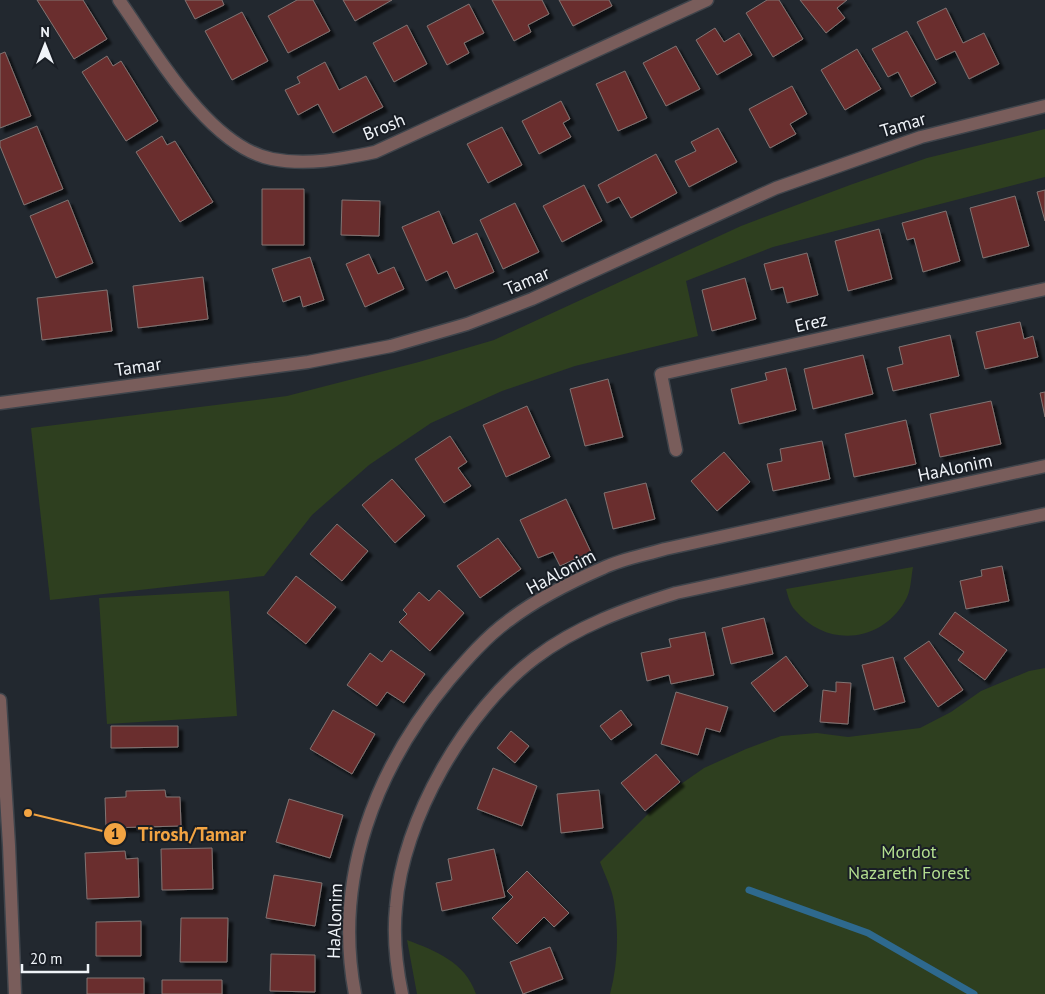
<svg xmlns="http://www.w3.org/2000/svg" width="1045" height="994" viewBox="0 0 1045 994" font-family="'PT Sans',sans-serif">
  <defs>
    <filter id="shadow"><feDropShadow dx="4.5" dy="4.5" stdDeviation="1" flood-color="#0009"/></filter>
  </defs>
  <rect width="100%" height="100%" fill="#22282f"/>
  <path fill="#2e3f1f" d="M 1045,129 L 1045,177 L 773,247 L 686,281 L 698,336 L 575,366 L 502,391 L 431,423 L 369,465 L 312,515 L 264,576 L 50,600 L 31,428 L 287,396 L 419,362 L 494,340 L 741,226 L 850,185 L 927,158 Z
    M 913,567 C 911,577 911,592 905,601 C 881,643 826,648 795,610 C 790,605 788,596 786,589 Z
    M 229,591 L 237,716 L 107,724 L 99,598 Z
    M 1045,668 L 1045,994 L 610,994 C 618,964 619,932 614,902 C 612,889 605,875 600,862 L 671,791 L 704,768 L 746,749 L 781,736 L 817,733 L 848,737 L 920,728 L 951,712 L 981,691 L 1029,671 Z
    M 407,940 C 436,951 465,962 476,994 L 417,994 Z"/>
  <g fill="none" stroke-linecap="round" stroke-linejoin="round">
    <path stroke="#2e698e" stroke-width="7" d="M 749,890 L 868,933 L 974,994"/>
  </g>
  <path fill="#6a2f2e" stroke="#817473" filter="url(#shadow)" d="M 37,0 L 83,0 L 107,39 L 74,59 Z
    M 185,0 L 222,0 L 224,5 L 195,19 Z
    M 297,0 L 313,0 L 330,31 L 288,53 L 268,16 Z
    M 343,0 L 392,0 L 355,21 Z
    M 492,0 L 542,0 L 549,14 L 528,25 L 531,32 L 514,41 Z
    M 559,0 L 609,0 L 612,6 L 573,26 Z
    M 767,0 L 779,0 L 803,39 L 773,57 L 746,13 Z
    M 800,0 L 847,0 L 837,8 L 845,18 L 826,33 Z
    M 469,4 L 484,33 L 464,43 L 469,53 L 447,65 L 427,26 Z
    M 946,8 L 963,43 L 984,33 L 999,64 L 969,79 L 955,51 L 936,60 L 917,22 Z
    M 242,12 L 268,61 L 232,80 L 205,31 Z
    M 407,25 L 427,64 L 394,82 L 373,43 Z
    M 715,28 L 724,42 L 739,33 L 752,55 L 717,75 L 696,40 Z
    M 907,31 L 936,83 L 911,97 L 898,72 L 888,77 L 872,49 Z
    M 676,46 L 700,89 L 666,106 L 643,63 Z
    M 857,49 L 881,89 L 845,110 L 821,70 Z
    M 5,52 L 31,116 L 0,128 L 0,54 Z
    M 107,56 L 113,66 L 121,61 L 158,121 L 126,141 L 82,72 Z
    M 325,62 L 339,90 L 366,76 L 383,107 L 333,133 L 318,104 L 298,115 L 285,90 L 300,83 L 297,77 Z
    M 625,71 L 647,118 L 618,131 L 596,84 Z
    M 792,86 L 807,114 L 790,124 L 796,134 L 770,148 L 749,109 Z
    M 561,101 L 570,119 L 563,123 L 571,137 L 539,154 L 522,121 Z
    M 37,126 L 63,189 L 24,205 L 0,146 L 0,141 Z
    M 502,127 L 522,165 L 488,183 L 467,144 Z
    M 718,128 L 737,162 L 689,187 L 675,161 L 696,151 L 691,142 Z
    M 162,136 L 167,145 L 175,141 L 213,202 L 180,222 L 136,152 Z
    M 656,154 L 677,193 L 631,218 L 619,197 L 607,203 L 598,185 Z
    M 584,185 L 602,221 L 562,242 L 543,206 Z
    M 262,189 L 304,189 L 304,245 L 262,245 Z
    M 1045,190 L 1045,221 L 1037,192 Z
    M 1015,196 L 1029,246 L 983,258 L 970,208 Z
    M 68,200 L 93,263 L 56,278 L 30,216 Z
    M 342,200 L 380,201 L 379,236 L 341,235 Z
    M 515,203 L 539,252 L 503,269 L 480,220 Z
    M 439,211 L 453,244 L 477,233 L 494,272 L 455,289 L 447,271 L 426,281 L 402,227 Z
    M 946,211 L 960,261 L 923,272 L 914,238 L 907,240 L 902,223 Z
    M 879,229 L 892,279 L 848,291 L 835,241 Z
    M 807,253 L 818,295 L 787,303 L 783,287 L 771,290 L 764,264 Z
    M 369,254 L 378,274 L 394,267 L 404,289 L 365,307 L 346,264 Z
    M 310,257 L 324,300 L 303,307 L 300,296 L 283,302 L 272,269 Z
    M 203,277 L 208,319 L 138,328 L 133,286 Z
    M 745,278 L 756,319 L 712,331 L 702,290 Z
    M 107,290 L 112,331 L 42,340 L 37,298 Z
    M 1020,322 L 1024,339 L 1033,336 L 1038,357 L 985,369 L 976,332 Z
    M 950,335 L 959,376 L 893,391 L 887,368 L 903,364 L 899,347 Z
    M 863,355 L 873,394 L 813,409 L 804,369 Z
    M 786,368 L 796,410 L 739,424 L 731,389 L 767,380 L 765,373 Z
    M 608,379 L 623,437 L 585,446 L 570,389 Z
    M 1045,392 L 1045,417 L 1040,393 Z
    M 991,401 L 1001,444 L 940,457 L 930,414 Z
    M 527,406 L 550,457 L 506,477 L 483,425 Z
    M 906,420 L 916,464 L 854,477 L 845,434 Z
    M 450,436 L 467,462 L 458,468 L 471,486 L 444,503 L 415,459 Z
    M 822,441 L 830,479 L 773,491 L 767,464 L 782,461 L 780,449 Z
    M 724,452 L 750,482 L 717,511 L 691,481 Z
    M 392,479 L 425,516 L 395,543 L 362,505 Z
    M 646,483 L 655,519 L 613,529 L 604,493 Z
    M 566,499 L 591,552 L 560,566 L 553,552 L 538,558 L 520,520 Z
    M 337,524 L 368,551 L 342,581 L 310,554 Z
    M 498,538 L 521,569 L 480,598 L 457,566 Z
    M 1002,566 L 1009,601 L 966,609 L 960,581 L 982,576 L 981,570 Z
    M 296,576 L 336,607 L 306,644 L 267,613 Z
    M 439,590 L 464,613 L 430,651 L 399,622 L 407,614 L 403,610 L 419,592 L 429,601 Z
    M 955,612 L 1007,650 L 985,680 L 958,660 L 964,652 L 939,634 Z
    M 764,618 L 773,654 L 731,664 L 722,628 Z
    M 705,632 L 714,675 L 671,684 L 669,675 L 647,681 L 641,653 L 671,647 L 669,639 Z
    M 929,641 L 963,690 L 938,707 L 904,658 Z
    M 391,650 L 425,674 L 404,703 L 387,692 L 377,706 L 347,685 L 370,653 L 382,662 Z
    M 786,656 L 808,686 L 774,712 L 751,683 Z
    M 893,657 L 905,702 L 874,710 L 862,665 Z
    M 836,682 L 851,683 L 848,724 L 820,722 L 823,690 L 836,692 Z
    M 676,692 L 728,707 L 720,732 L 706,728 L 698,755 L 661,744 Z
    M 333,710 L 375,734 L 352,774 L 310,749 Z
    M 621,710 L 632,725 L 611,740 L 600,726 Z
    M 111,726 L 178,726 L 178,747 L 111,748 Z
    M 511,731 L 529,746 L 515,763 L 497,748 Z
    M 656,754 L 680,782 L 645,811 L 621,783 Z
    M 493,768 L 537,786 L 522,826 L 477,809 Z
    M 165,790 L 166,797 L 180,797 L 181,826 L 106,828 L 105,798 L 126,797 L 126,791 Z
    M 599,790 L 603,828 L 561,833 L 557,794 Z
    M 289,799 L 343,815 L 330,858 L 276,842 Z
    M 212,848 L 213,889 L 162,890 L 161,849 Z
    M 494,849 L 505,897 L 442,911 L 436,883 L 452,880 L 448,859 Z
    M 125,851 L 126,859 L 138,858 L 139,897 L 87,899 L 85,853 Z
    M 527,871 L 569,913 L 554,927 L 544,917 L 517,944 L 492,918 L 513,897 L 507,891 Z
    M 274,875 L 322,883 L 315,926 L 266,918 Z
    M 181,918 L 228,918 L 227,962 L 180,962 Z
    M 141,921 L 141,956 L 96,956 L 96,922 Z
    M 550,947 L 563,979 L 523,994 L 510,962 Z
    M 271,954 L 315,955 L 315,992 L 270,991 Z
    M 87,978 L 144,978 L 144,994 L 87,994 Z
    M 162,980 L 222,980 L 222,994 L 162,994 Z"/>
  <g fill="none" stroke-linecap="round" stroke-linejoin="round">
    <g stroke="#3f444b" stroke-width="15">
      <path id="minor" d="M 119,0 C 155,51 208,146 272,159 C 307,166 341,159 375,152 L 707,0
        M 676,450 L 661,374 L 1045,289
        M 355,994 C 333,878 375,769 449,680 C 467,659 486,637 508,621 C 534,601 573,581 603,568 C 622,559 645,555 665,549 L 1045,466
        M 402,994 C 396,965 393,936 396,907 C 402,820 466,710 535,658 C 577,626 628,608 676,593 L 1045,514"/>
    </g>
    <g stroke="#3f444b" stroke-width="15">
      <path id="tertiary" d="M 0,403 L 308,362 L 391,346 L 467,324 L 532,299 L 776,188 L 921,137 L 1045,106
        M 0,700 L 9,845 L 15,994"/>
    </g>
    <use href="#minor" stroke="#795d5b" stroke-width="12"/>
    <use href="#tertiary" stroke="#795d5b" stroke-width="12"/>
  </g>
  <g text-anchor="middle" stroke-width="4" stroke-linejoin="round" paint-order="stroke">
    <g font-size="18" fill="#eff3f8" stroke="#191e25">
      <text transform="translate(903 125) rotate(-17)" y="6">Tamar</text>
      <text transform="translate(384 127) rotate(-22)" y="6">Brosh</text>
      <text transform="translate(527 281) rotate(-23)" y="6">Tamar</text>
      <text transform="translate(811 323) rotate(-13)" y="6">Erez</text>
      <text transform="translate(138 367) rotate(-8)" y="6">Tamar</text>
      <text transform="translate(955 468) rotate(-12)" y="6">HaAlonim</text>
      <text transform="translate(561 572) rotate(-28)" y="6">HaAlonim</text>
      <text transform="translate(335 921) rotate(-88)" y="6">HaAlonim</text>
    </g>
    <g font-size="18" fill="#b3de8f" stroke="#191e25">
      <text x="909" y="858">Mordot<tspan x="909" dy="21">Nazareth Forest</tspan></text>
    </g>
  </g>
  <path fill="none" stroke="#f3a442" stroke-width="2" d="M28 813L115 834"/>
  <g fill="#f3a442" stroke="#191e25" stroke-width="2">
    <circle cx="28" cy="813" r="5"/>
    <circle cx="115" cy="834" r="12"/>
  </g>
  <g font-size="15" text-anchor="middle" font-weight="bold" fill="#111">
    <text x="115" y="839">1</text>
  </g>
  <g font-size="19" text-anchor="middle" font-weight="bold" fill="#f3a442" stroke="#191e25" stroke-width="4" stroke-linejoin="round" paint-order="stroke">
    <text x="192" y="841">Tirosh/Tamar</text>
  </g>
  <g transform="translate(45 45)" stroke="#191e25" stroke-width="4" paint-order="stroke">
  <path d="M0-4L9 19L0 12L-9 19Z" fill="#eff3f8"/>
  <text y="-8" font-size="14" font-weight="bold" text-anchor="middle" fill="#eff3f8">N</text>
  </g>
  <path d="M22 964v8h66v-8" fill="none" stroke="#eff3f8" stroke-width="2.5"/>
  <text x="30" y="964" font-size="15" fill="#eff3f8" stroke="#191e25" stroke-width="4" paint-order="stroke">20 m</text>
</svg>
